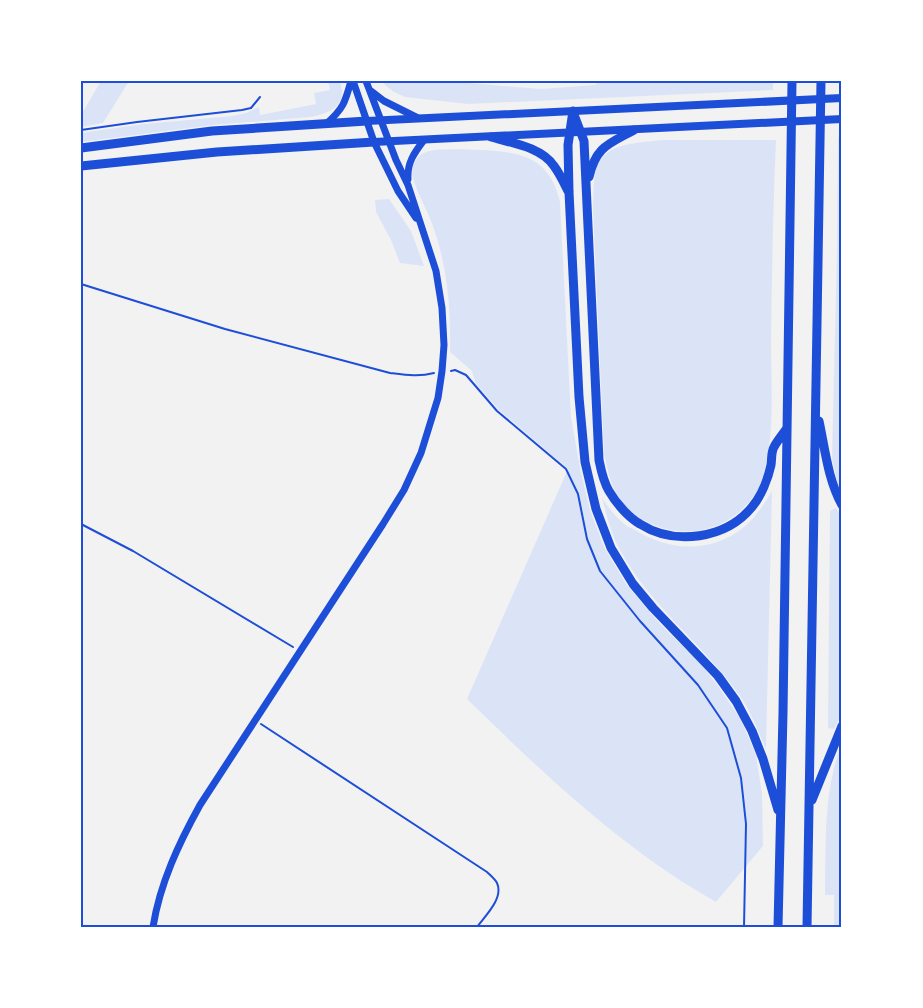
<svg xmlns="http://www.w3.org/2000/svg" width="923" height="1008" viewBox="0 0 923 1008" font-family="Manrope,sans-serif">
  <rect width="100%" height="100%" fill="#f2f2f2"/>
  <path fill="#dbe4f7" d="M 101,81 L 129,81 L 103,123 L 81,127 L 81,115 Z
    M 328,81 L 340,81 C 347,106 332,112 311,117 L 213,125 L 81,142 L 81,133 L 144,124 L 232,116 L 246,113 L 259,107 L 260,115 L 316,104 L 314,93 L 330,90 Z
    M 382,81 L 444,81 L 541,89 L 595,85 L 600,81 L 773,81 L 773,90 L 468,104 L 405,97 L 394,92 L 386,86 Z
    M 842,136 L 842,493 L 838,485 L 832,459 L 837,248 L 838,137 Z
    M 661,140 L 776,140 C 773,207 772,273 771,340 C 771,385 776,443 760,485 C 755,496 747,505 738,513 C 707,539 660,537 629,510 C 613,496 608,473 604,453 L 593,208 C 594,194 592,178 598,165 C 607,142 640,143 661,140 Z
    M 462,149 C 508,152 548,148 560,202 L 571,417 L 580,468 L 590,510 L 604,547 L 626,584 L 661,625 L 701,664 L 718,686 L 741,720 L 756,755 L 762,794 L 763,846 L 716,902 C 621,848 544,774 467,699 L 568,469 L 499,410 L 476,384 L 472,371 L 450,352 C 451,308 447,262 431,221 C 426,208 414,186 412,174 C 412,169 413,164 415,161 C 423,146 448,150 462,149 Z
    M 389,199 L 411,231 L 424,266 L 400,263 L 391,240 L 376,212 L 375,200 Z
    M 772,491 L 766,749 C 758,731 751,712 740,696 C 703,644 650,606 620,550 C 611,534 607,516 602,498 C 608,507 615,516 623,523 C 626,526 631,528 635,530 C 669,551 711,554 744,527 C 756,517 764,504 772,491 Z
    M 836,508 L 842,516 L 842,714 L 834,729 L 828,728 L 830,511 Z
    M 842,743 L 842,927 L 834,927 L 834,895 L 825,895 C 826,844 823,791 842,743 Z"/>
  <g fill="none" stroke-linecap="round" stroke-linejoin="round">
    <path stroke="#1d4ed8" stroke-width="2" d="M 81,130 L 137,122 L 242,110 L 251,108 L 260,97
      M 81,284 L 225,329 L 390,373 C 406,375 419,377 434,373
      M 451,371 L 455,370 L 466,375 L 497,411 L 566,469 L 578,494 L 587,539 L 600,571 L 640,621 L 698,685 L 727,728 L 741,778 L 746,824 L 744,927
      M 81,524 L 133,551 L 293,647
      M 261,724 L 487,872 C 490,875 495,879 497,883 C 504,898 485,916 477,927"/>
    <path stroke="#1d4ed8" stroke-width="7" d="M 353,81 L 374,142 L 398,191 L 416,218
      M 371,91 L 384,101 L 418,118
      M 326,124 C 343,109 345,103 351,81
      M 408,179 C 407,163 414,153 424,140
      M 153,927 C 160,883 179,843 200,805 L 383,524 L 404,490 L 421,453 L 438,398 L 442,371 L 444,345 L 442,308 L 436,271 L 408,185 L 396,160 L 366,81"/>
    <path stroke="#1d4ed8" stroke-width="8" d="M 367,121 L 842,98
      M 374,142 L 842,119"/>
    <path stroke="#1d4ed8" stroke-width="9" d="M 81,148 L 212,131 L 367,121
      M 81,166 L 217,152 L 374,142"/>
    <path stroke="#1d4ed8" stroke-width="9" d="M 573,111 L 568,145 L 569,192 L 579,397 L 585,462 L 596,509 L 611,548 L 633,584 L 653,608 L 718,676 L 736,701 L 752,731 L 763,759 L 778,810
      M 573,112 L 584,141 L 599,460 C 601,470 603,481 609,491 C 616,503 628,517 640,524 C 675,546 726,539 752,507 C 761,496 768,479 771,465 C 772,459 771,452 774,447 C 777,441 783,434 787,428
      M 491,137 C 512,143 541,147 554,166 C 560,174 564,183 568,191
      M 589,177 C 596,146 609,144 634,130
      M 819,421 C 825,449 828,480 842,505
      M 812,800 L 842,726
      M 778,927 L 783,713 L 792,81
      M 807,927 L 821,81"/>
  </g>
  <rect width="923" height="1008" fill="none" stroke="#ffffff" stroke-width="165"/>
  <rect x="82" y="82" width="758" height="844" fill="none" stroke="#1d4ed8" stroke-width="2"/>
</svg>
